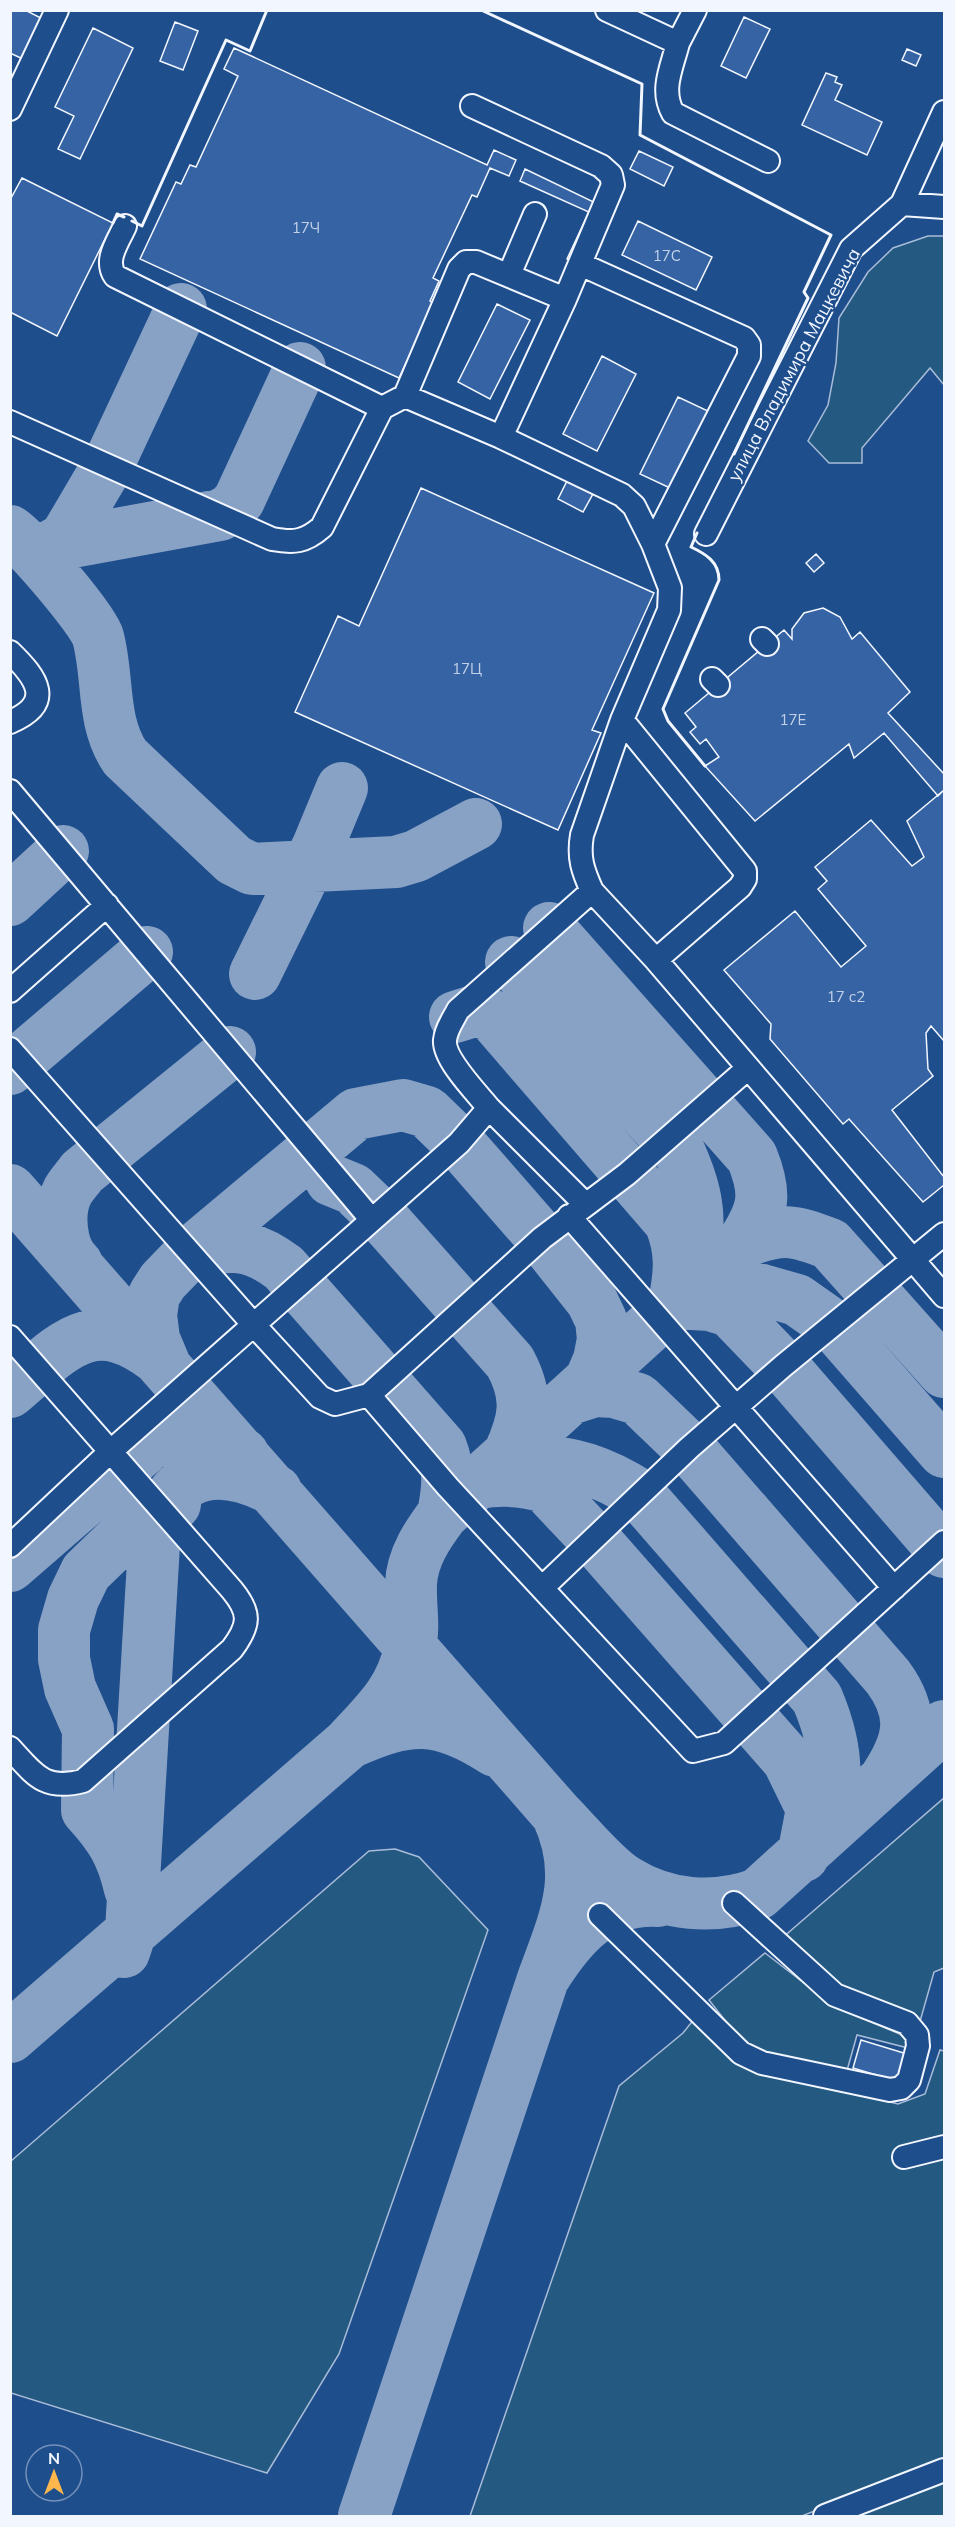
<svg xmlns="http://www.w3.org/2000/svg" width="955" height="2527" viewBox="0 0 955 2527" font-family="Mulish,sans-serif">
  <rect width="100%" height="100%" fill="#1f4e8c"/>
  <path fill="#245a82" stroke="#a8bbd7" stroke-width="1.5" d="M 928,236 L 944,236 L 944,385 L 930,368 L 862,448 L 862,463 L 829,463 L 808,441 L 828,405 L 836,363 L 839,318 L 868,272 L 893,248 Z
    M 944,1798 L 944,1968 L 934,1972 L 919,2025 L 841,1992 L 781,1939 Z
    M 395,1849 L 419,1857 L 488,1930 L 339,2354 L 267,2473 L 11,2393 L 11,2161 L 369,1851 Z
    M 765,1953 L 834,2006 L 909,2038 L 916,2050 L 857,2035 L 846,2074 L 768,2056 L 742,2042 L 709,2000 Z
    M 695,2018 L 755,2069 L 898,2104 L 925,2094 L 940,2050 L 944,2051 L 944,2459 L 802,2516 L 470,2516 L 619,2086 L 683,2033 Z
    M 944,2482 L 944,2516 L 854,2516 Z"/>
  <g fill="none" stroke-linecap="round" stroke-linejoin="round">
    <path stroke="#88a2c6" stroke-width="52" d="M 10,531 C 26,541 94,621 98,637 C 109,678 101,721 125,757 L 234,860 L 252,869 L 396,862 L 416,856 L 476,824
      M 51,546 L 220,515 L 231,509 L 239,500 L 300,368
      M 35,549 L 51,546 L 65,538 L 108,465 L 181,309
      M 10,900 L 63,851
      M 549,928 L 752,1157 C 767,1194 764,1209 743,1242
      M 255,974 L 318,846 L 342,788
      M 455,1017 L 474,1011 L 491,1015 L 670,1222 C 682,1251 680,1273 674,1303 C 701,1244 707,1214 680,1153 L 511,962
      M 10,1069 L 147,952
      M 331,1180 L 353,1189 L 378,1213 L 510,1362 C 529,1397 525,1419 509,1454
      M 10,1190 L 557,1814 C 574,1831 606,1870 626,1881 C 666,1906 714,1910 758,1894 L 944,1726
      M 190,1253 C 231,1244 250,1242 284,1268 L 441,1447 C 450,1470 448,1489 443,1514
      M 77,1264 C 60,1248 57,1211 68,1191 C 72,1184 78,1178 82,1172 L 230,1052
      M 689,1292 L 731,1287 L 762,1290 L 797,1300 L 834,1326 L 944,1452
      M 674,1303 L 710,1305 L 730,1311 L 783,1366 L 944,1552
      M 164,1363 L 154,1339 L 151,1315 L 154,1295 L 163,1281 L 190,1253 L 356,1114 L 403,1105 L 427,1112 L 459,1143 L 542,1238 L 592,1301 L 601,1320 L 603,1339 L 599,1360 L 590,1381
      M 10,1392 C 62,1348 91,1308 157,1358
      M 570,1399 L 595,1391 L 614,1392 L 638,1399 L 689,1448 L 888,1677 C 915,1714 910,1740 886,1777
      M 528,1461 C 571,1460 604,1472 640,1495 L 817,1698 C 831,1731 842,1771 828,1806 C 822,1823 811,1840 803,1856 L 812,1809 L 788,1760 L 594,1539 L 545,1487 C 522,1480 502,1479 478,1483 L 504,1467 Z
      M 10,1566 L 149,1445 C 187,1426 209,1432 243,1454
      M 349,1743 C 409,1716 438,1714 495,1751
      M 557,1814 C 586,1876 565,1919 543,1979 C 570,1936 601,1898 658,1901
      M 130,1889 C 122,1854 111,1836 87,1810 L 88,1729 L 70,1688 L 64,1659 L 64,1630 L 73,1599 L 86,1572 L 145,1515 L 175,1504
      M 124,1952 L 131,1931 L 155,1528 C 175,1465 224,1463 276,1491
      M 10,2037 L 348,1744 C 377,1712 400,1693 410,1649 C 415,1627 410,1605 411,1584 C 412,1557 428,1534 443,1514 L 743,1242 C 783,1228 791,1229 830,1244 L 944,1372
      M 364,2516 L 543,1979"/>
  </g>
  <path fill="#3563a3" stroke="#f2f6ff" stroke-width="1.5" d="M 10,10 L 25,10 L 47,21 L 27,61 L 10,53 Z
    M 744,17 L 770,29 L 746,78 L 721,66 Z
    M 175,22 L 198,31 L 183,70 L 160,61 Z
    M 93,28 L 133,48 L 80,159 L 58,149 L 74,116 L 55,107 Z
    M 234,48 L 487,165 L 494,150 L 516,160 L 509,176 L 490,168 L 477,197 L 472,195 L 433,278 L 439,281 L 430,301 L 434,303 L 399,378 L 140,259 L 176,182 L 181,184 L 190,165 L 196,167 L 238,76 L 224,69 Z
    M 907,49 L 921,55 L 916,66 L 902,60 Z
    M 826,73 L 837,77 L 835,82 L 842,85 L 835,100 L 882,122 L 867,155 L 802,125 Z
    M 639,151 L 673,167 L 664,186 L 630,169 Z
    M 525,169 L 602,206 L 576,264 L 567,259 L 589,212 L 520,181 Z
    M 22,178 L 113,223 L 57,336 L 10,312 L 10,200 Z
    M 638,221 L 712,257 L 696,290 L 622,255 Z
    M 497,304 L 530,320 L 490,399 L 458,382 Z
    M 602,356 L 636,374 L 597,451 L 563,434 Z
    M 678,397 L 708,411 L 670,488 L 640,474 Z
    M 568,479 L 594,492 L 583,512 L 558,499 Z
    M 421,488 L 654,593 L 592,730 L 601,733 L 558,830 L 295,712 L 338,616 L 359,626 Z
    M 816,554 L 824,563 L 814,572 L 806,563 Z
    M 823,608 L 840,617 L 852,639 L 860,632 L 910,692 L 888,713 L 944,774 L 944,790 L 938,796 L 884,733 L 854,758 L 849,744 L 755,821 L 705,766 L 719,757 L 706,739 L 700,744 L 690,732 L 696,727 L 685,713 L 784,630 L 792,639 L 792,629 L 804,613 Z
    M 944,790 L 944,1041 L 931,1026 L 926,1033 L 928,1069 L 933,1076 L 892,1110 L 944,1177 L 944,1185 L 923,1202 L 849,1119 L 843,1124 L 770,1039 L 771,1024 L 724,970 L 795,911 L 841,967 L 866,946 L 818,889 L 827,881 L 815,867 L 871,820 L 912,866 L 924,857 L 907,821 Z
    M 861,2040 L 907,2054 L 899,2082 L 853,2068 Z"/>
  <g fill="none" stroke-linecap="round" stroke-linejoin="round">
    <g stroke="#f2f6ff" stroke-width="26">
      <path id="minor" d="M 607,10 L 678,43 C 672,67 660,90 673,113 L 768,161
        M 678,43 L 695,10
        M 472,106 L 601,166 L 611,175 L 613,185 L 565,299 L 501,437
        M 10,109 L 57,10
        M 902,204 L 944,207
        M 125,226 C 118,242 104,260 115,276 L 382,408
        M 580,264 L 744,338 L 749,345 L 749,356 L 653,544
        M 509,275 L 535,214
        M 405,396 L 501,437 L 622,495 L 634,506 L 653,544 L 670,588 L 669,610 L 622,720 L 582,835 C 578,858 583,871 592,891
        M 10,422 L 272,539 C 294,543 305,542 322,527 L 382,408 L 405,396 L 459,269 L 466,262 L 476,262 L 565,299
        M 706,534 L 851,249 L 902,204 L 944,112
        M 762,639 L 767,644
        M 10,652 C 37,678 55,703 10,722
        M 712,679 L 718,685
        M 622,720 L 745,871 L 745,879 L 740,887 L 656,960
        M 10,791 L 371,1219
        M 10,991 L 107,905
        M 10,1049 L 253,1324 L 320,1397 L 335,1404 L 369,1395 L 448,1487 L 693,1751 L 724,1743 L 944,1542
        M 489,1108 L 585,1204
        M 569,1216 L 894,1588
        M 10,1337 L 232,1590 C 251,1613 250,1625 232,1649 L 83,1781 C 44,1791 35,1775 10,1748
        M 369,1395 L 542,1238 L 627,1174 L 747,1069
        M 10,1546 L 110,1452 L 459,1143 L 489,1108 C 477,1093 443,1059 445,1040 C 446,1029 453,1020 458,1010 L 592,891 L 656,960 L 944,1296
        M 542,1588 L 689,1448 L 783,1366 L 944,1234
        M 600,1915 L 741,2053 L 762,2063 L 890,2090 L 901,2088 L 909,2080 L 918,2046 L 917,2035 L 907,2023 L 835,1995 L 734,1903
        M 904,2157 L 944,2147
        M 825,2516 L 944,2470"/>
    </g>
    <use href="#minor" stroke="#1f4e8c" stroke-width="22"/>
    <path stroke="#f2f6ff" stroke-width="3" d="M 481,10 L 642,84 L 640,135 L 831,235 L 804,292 L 808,298 L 734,454
      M 132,221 L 142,226 L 226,40 L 250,51 L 267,10
      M 113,223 L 117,214 L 124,217
      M 697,533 L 691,547 C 706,554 719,562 719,580 L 663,709 L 668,721 L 705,766"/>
  </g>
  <g text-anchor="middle" stroke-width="4.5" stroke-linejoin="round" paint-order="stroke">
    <g font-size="15" fill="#c3d1e8">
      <text x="306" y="233">17Ч</text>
      <text x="667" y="261">17С</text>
      <text x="467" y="674">17Ц</text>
      <text x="793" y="725">17Е</text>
      <text x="846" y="1002">17 с2</text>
    </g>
    <g font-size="18" fill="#f2f6ff" stroke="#1f4e8c">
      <text transform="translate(794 365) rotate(-62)" y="6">улица Владимира Мацкевича</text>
    </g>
  </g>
  <rect width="955" height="2527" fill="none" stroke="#f2f6ff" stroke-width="24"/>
  <g transform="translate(54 2473)"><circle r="28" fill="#1f4e8c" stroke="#7391ba" stroke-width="1.5"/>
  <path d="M0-4.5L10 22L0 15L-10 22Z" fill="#ffb74d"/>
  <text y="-9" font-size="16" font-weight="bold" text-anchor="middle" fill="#f2f6ff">N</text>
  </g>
</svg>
